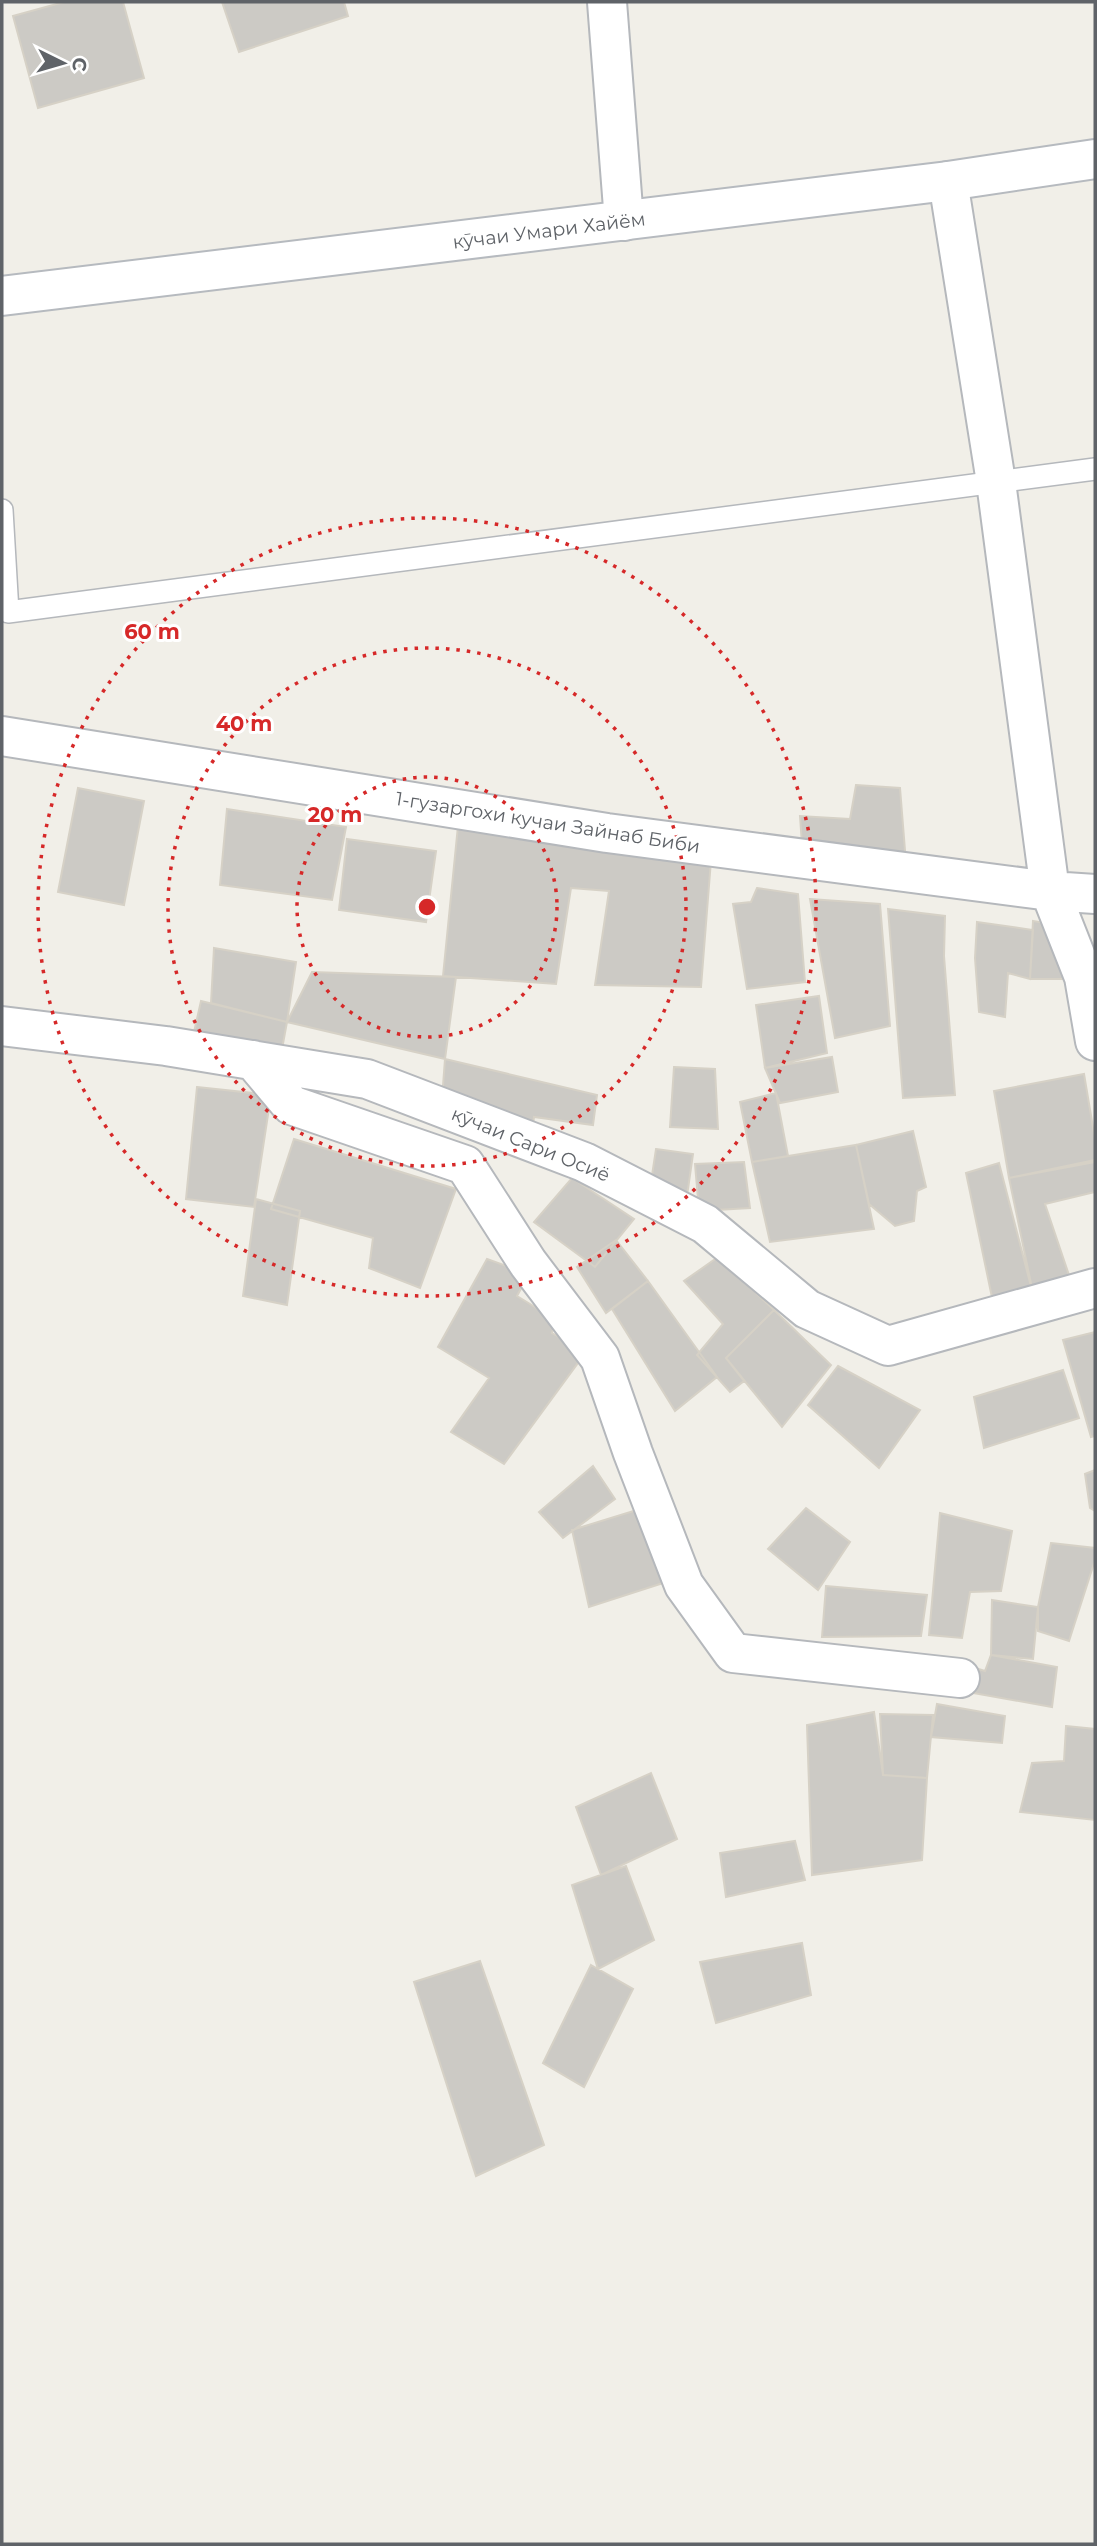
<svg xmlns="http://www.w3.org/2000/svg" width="1097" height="2546" viewBox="0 0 1097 2546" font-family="Montserrat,sans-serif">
  <rect width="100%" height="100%" fill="#f1efe8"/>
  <path fill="#cccac5" stroke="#d6d1c6" stroke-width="2" d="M 64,2 L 123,2 L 144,78 L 38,108 L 13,16 Z
    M 222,2 L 344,2 L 348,16 L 239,52 Z
    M 856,785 L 900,788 L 906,863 L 803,859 L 800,816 L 850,819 Z
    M 78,788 L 144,801 L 124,905 L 58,892 Z
    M 227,809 L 346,827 L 332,900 L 220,885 Z
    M 458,826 L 711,860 L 701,987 L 595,985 L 609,891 L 571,888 L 556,984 L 443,976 Z
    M 347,839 L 436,851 L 426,922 L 339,910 Z
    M 757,888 L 798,894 L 805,982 L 747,989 L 733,904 L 751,902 Z
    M 810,899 L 880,904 L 890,1026 L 835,1038 Z
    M 888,909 L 945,916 L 944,956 L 955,1095 L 903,1098 Z
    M 1033,921 L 1064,926 L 1067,979 L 1030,979 Z
    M 977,922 L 1033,930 L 1030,979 L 1008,973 L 1005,1017 L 979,1012 L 975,958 Z
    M 214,948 L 296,962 L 287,1022 L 211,1003 Z
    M 312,972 L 456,977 L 445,1059 L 287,1022 Z
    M 819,996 L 827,1053 L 765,1068 L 756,1005 Z
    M 201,1001 L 287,1022 L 280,1060 L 190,1050 Z
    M 832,1057 L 838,1092 L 780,1103 L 765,1068 Z
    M 445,1059 L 597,1095 L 593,1125 L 534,1117 L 532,1132 L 442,1099 Z
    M 674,1067 L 715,1069 L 718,1129 L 670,1127 Z
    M 1084,1074 L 1095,1139 L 1095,1160 L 1009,1178 L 994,1091 Z
    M 197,1087 L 271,1095 L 254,1207 L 186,1199 Z
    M 776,1093 L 788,1156 L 752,1162 L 740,1102 Z
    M 913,1131 L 926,1187 L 917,1191 L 914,1221 L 895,1226 L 869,1204 L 856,1145 Z
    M 294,1139 L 456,1189 L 420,1288 L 369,1268 L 373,1238 L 271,1209 Z
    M 856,1145 L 874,1229 L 770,1242 L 752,1162 Z
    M 656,1149 L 693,1154 L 687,1196 L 649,1195 Z
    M 744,1162 L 750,1208 L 699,1211 L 695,1164 Z
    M 1095,1162 L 1095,1192 L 1045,1204 L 1072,1284 L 1034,1298 L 1009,1178 Z
    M 999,1163 L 1034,1298 L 994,1307 L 966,1173 Z
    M 572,1178 L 634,1219 L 595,1267 L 534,1222 Z
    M 256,1199 L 300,1211 L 287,1305 L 243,1296 Z
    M 616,1240 L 648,1281 L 606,1313 L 577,1267 Z
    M 718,1257 L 774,1310 L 726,1358 L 744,1381 L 730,1392 L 697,1355 L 723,1324 L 684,1281 Z
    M 487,1259 L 529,1274 L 517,1296 L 556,1320 L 552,1333 L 586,1352 L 504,1464 L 451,1432 L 489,1378 L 438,1347 Z
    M 648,1281 L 717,1377 L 675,1411 L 612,1309 Z
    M 774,1310 L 831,1365 L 782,1427 L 726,1358 Z
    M 1095,1332 L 1095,1436 L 1091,1437 L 1063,1340 Z
    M 838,1366 L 920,1410 L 879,1468 L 808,1405 Z
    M 1063,1370 L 1079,1418 L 984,1448 L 974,1397 Z
    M 593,1466 L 615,1499 L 563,1538 L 539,1512 Z
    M 1095,1470 L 1095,1511 L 1090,1508 L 1085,1474 Z
    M 806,1508 L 850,1542 L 818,1590 L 768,1549 Z
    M 640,1509 L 663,1583 L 589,1607 L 572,1530 Z
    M 940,1513 L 1012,1531 L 1001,1591 L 970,1592 L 962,1638 L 929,1635 Z
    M 1051,1543 L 1095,1548 L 1095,1560 L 1069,1641 L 1038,1631 L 1038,1607 Z
    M 826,1586 L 927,1595 L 921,1636 L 822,1637 Z
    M 992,1600 L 1038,1607 L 1033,1659 L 991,1655 Z
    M 991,1655 L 1057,1667 L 1052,1707 L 962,1691 L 972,1667 L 985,1671 Z
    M 937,1704 L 1005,1716 L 1002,1743 L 931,1737 Z
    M 874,1712 L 883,1775 L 927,1778 L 922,1860 L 812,1875 L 807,1725 Z
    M 880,1714 L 933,1715 L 927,1778 L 883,1775 Z
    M 1066,1726 L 1095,1729 L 1095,1820 L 1020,1812 L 1032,1763 L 1064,1761 Z
    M 651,1773 L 677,1839 L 601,1875 L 576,1807 Z
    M 795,1841 L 805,1880 L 726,1897 L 720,1853 Z
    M 626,1866 L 654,1940 L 598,1969 L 572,1885 Z
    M 802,1943 L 811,1995 L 716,2023 L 700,1962 Z
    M 480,1961 L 544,2145 L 476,2176 L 414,1982 Z
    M 591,1965 L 633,1989 L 584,2087 L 543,2063 Z"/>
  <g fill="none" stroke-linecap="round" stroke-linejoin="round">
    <g stroke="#b5b8bc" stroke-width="24">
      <path id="service" d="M 2,510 L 8,612 L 1095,469"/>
    </g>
    <g stroke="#b5b8bc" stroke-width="42">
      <path id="minor" d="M 607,2 L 624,221
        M 948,181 L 996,482 L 1050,891 L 1084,977 L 1095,1041
        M 2,736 L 607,833 L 1050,891 L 1095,894
        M 2,1026 L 166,1046 L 367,1079 L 584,1162 L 705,1224 L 807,1309 L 888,1346 L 1095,1288
        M 253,1060 L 291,1105 L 465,1165 L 528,1263 L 600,1358 L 633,1453 L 684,1585 L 733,1653 L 960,1678"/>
    </g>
    <g stroke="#b6babf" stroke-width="42">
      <path id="secondary" d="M 2,296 L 948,181 L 1095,159"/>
    </g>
    <use href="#service" stroke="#fff" stroke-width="21"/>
    <use href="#minor" stroke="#fff" stroke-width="38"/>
    <use href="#secondary" stroke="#fff" stroke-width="38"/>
  </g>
  <g fill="none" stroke="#d62828" stroke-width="3.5" stroke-dasharray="3.5 7">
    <circle cx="427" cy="907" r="130"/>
    <circle cx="427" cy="907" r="259"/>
    <circle cx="427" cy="907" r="389"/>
  </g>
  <g text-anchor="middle" stroke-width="6" stroke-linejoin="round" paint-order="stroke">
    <g font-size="19" fill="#5f6368" stroke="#fff">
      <text transform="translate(549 230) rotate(-7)" y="7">кӯчаи Умари Хайём</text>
      <text transform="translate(548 822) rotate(9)" y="7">1-гузаргохи кучаи Зайнаб Биби</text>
      <text transform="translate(531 1144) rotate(22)" y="7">кӯчаи Сари Осиё</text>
    </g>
  </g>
  <circle cx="427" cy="907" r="10" fill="#d62828" stroke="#fff" stroke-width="3.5"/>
  <g font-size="21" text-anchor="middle" font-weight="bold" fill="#d62828" stroke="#fff" stroke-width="6" stroke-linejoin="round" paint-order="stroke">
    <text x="152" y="639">60 m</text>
    <text x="244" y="731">40 m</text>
    <text x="335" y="822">20 m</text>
  </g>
  <rect width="1097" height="2546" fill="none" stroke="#5f6368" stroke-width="7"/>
  <g transform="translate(63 63) rotate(95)" stroke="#ffffff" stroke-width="5" paint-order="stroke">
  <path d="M0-5L12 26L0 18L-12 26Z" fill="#5f6368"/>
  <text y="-10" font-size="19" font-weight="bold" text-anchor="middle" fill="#5f6368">С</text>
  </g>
</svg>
